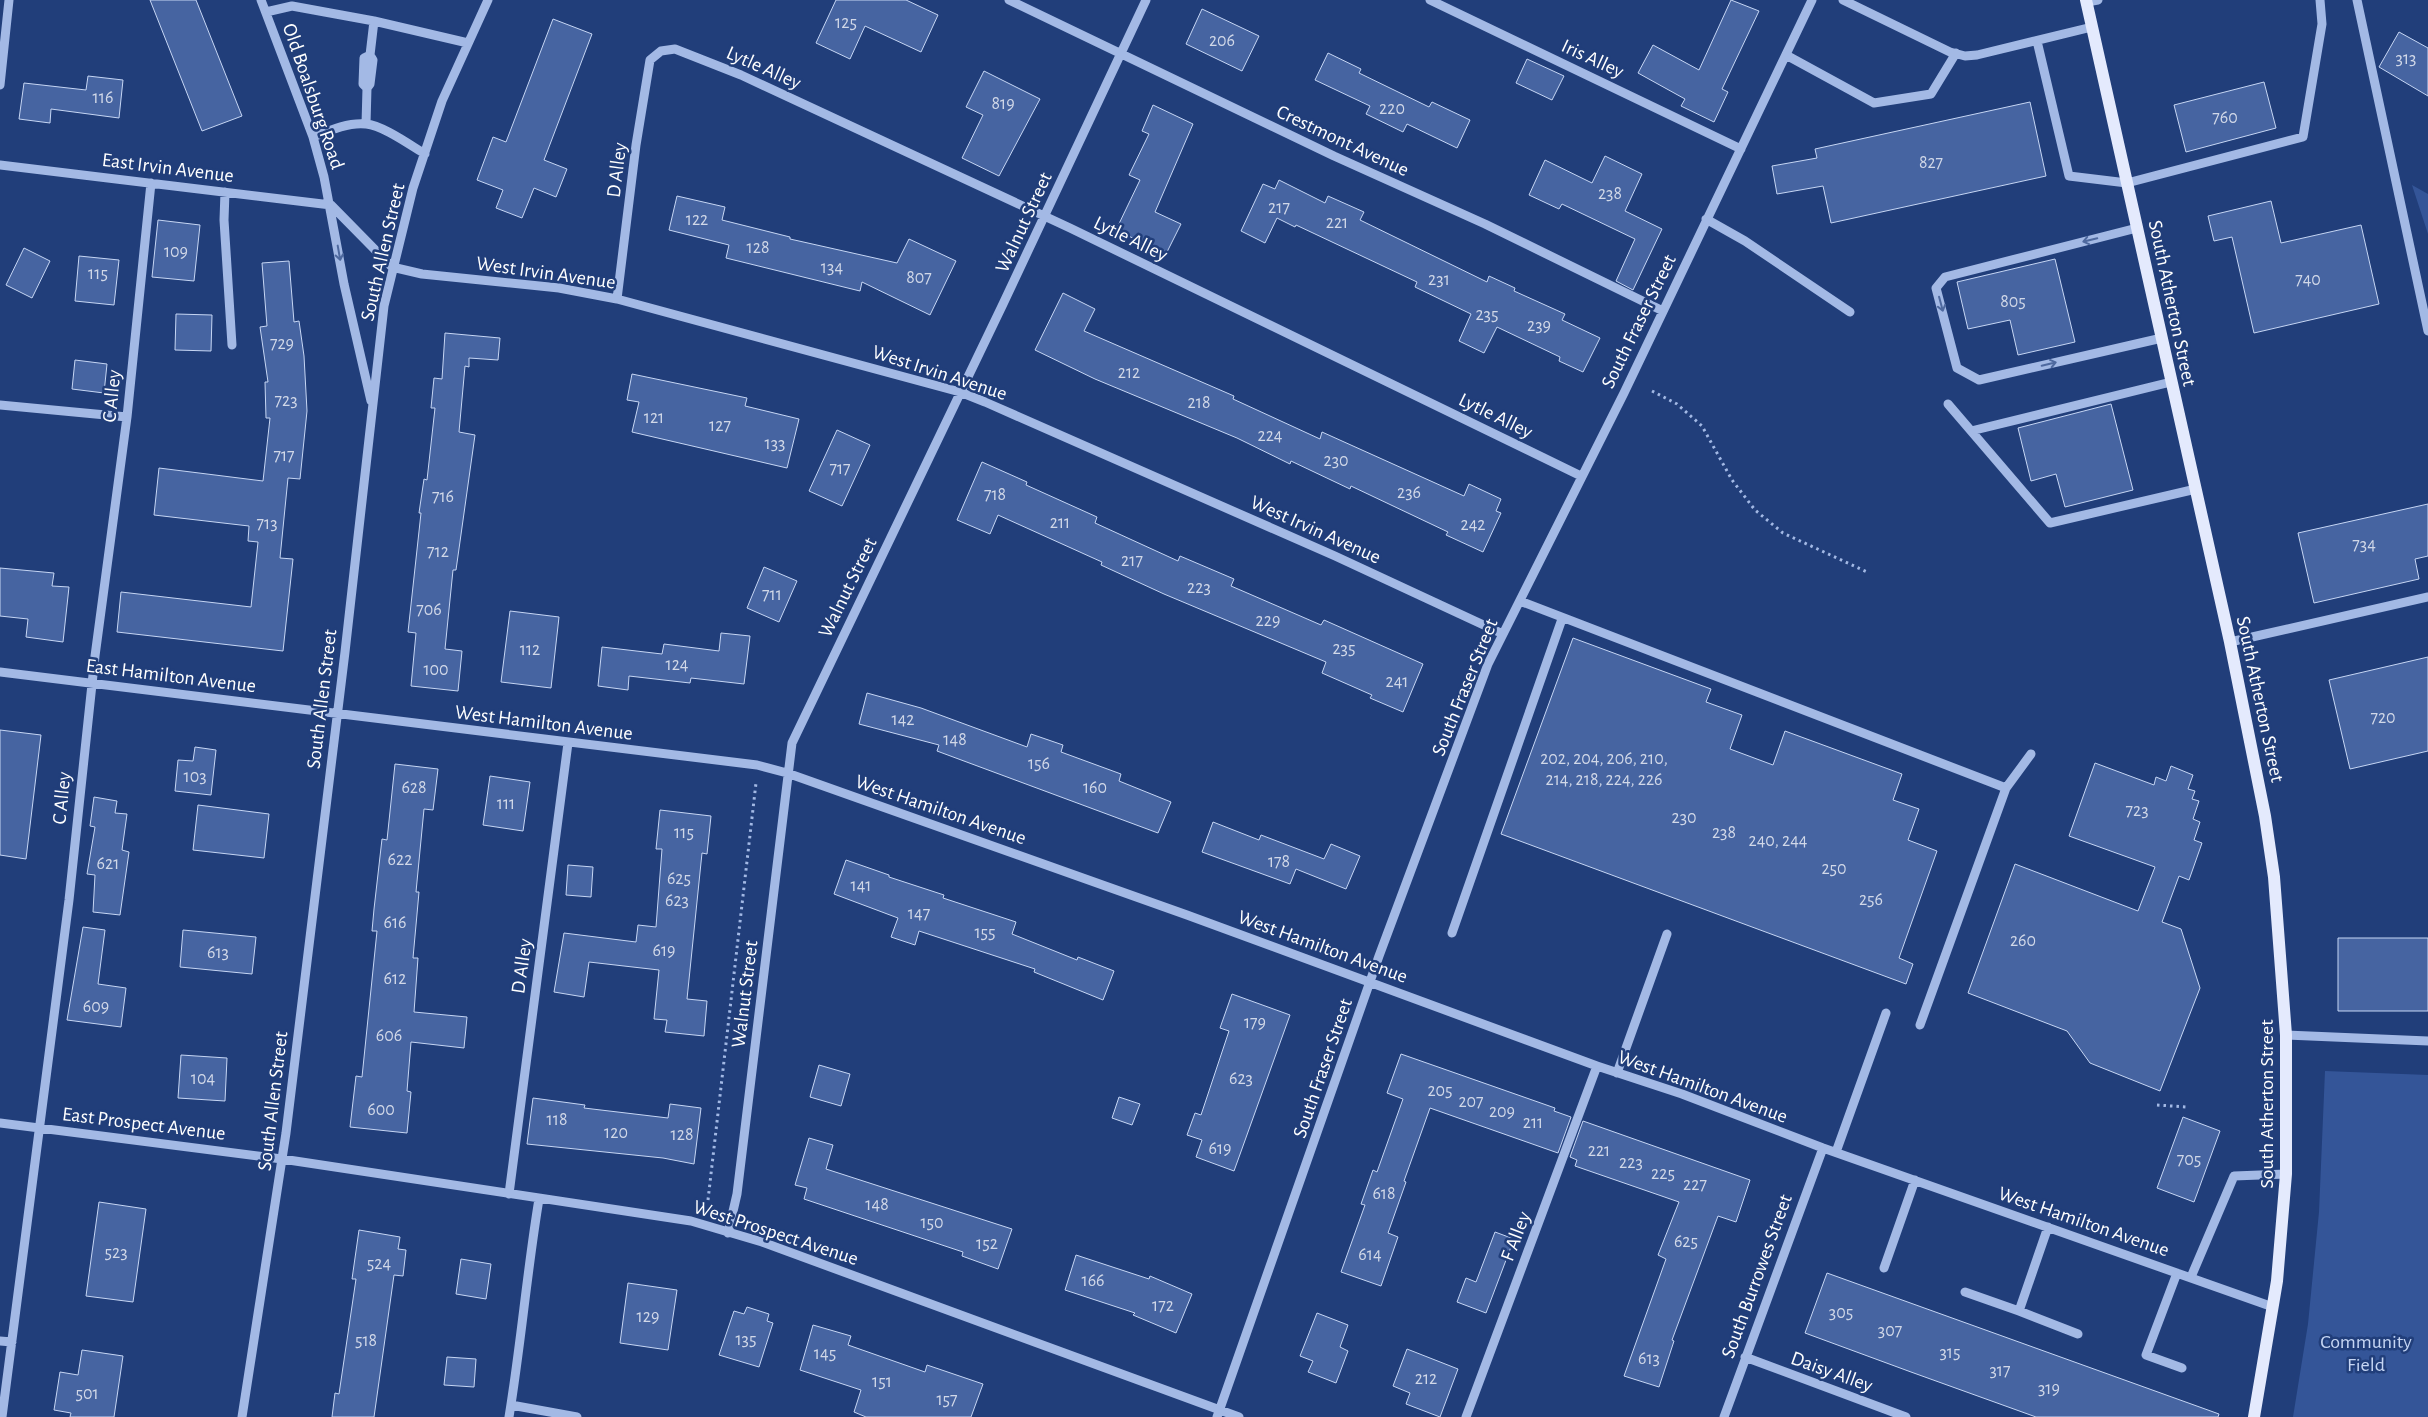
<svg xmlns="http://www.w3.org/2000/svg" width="2428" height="1417" viewBox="0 0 2428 1417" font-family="'Alegreya Sans',sans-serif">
  <rect width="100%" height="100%" fill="#213e7a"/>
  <path fill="#345598" d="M 2412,185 L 2428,194 L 2428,234 Z
    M 2325,1071 L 2428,1075 L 2428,1417 L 2293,1417 L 2308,1324 L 2319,1212 Z"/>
  <path fill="#4664a1" stroke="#c6d6f4" d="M 150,0 L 196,0 L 242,116 L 202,131 Z
    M 836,0 L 906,0 L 938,15 L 921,52 L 865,26 L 850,59 L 816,43 Z
    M 1731,0 L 1759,11 L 1722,89 L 1728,92 L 1714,122 L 1681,106 L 1685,99 L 1638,73 L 1653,45 L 1699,70 Z
    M 1202,9 L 1259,36 L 1242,71 L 1186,44 Z
    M 553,19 L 592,34 L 544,160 L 567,169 L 556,197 L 534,188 L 522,218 L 496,208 L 503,190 L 477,180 L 493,137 L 506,142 Z
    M 2399,32 L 2428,48 L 2428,96 L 2379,67 Z
    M 1328,53 L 1361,69 L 1359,73 L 1429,107 L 1432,102 L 1470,120 L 1457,148 L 1407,124 L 1403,132 L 1366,114 L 1370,106 L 1315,80 Z
    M 1527,59 L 1564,76 L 1552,100 L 1516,83 Z
    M 984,71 L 1040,99 L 999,176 L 962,158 L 983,115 L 966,107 Z
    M 88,76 L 123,80 L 119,118 L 51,109 L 50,123 L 19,119 L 24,83 L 86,90 Z
    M 2264,82 L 2276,128 L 2186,152 L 2174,105 Z
    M 2030,102 L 2046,176 L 1831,223 L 1823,186 L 1777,194 L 1772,166 L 1817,158 L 1815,149 Z
    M 1153,105 L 1193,124 L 1155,212 L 1181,224 L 1166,254 L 1116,230 L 1140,180 L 1129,175 L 1149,134 L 1142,131 Z
    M 1605,156 L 1642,174 L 1625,211 L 1662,229 L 1633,290 L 1616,281 L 1635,239 L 1562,204 L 1559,209 L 1529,195 L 1545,160 L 1592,183 Z
    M 1279,180 L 1325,203 L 1328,196 L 1364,212 L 1360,220 L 1487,282 L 1489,276 L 1515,288 L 1514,291 L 1565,314 L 1562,320 L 1600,338 L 1583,372 L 1559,361 L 1560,357 L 1497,327 L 1484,353 L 1459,341 L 1471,314 L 1415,287 L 1417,282 L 1296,225 L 1295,227 L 1277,218 L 1265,243 L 1241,231 L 1263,184 L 1275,189 Z
    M 677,196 L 725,207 L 722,220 L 790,237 L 790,239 L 897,263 L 909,239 L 956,261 L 930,315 L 862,282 L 860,291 L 726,258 L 729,245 L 669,230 Z
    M 2271,201 L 2281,243 L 2361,225 L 2379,304 L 2254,333 L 2232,237 L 2214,241 L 2208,216 Z
    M 158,220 L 200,225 L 194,281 L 152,277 Z
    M 24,248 L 50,261 L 32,298 L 6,285 Z
    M 79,256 L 119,260 L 114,305 L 75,301 Z
    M 2055,259 L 2075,342 L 2018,355 L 2010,320 L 1968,329 L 1957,282 Z
    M 289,261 L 294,322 L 299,321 L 304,356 L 307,411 L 300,479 L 288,478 L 280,558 L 293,559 L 283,651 L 117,632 L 121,592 L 251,607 L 258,542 L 248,541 L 249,526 L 154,515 L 159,468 L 263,481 L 270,418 L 266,418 L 265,382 L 268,382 L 260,327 L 267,326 L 262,263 Z
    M 1063,293 L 1095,309 L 1084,331 L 1234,396 L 1233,399 L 1320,439 L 1322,432 L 1464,496 L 1469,484 L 1501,499 L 1496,511 L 1501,513 L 1483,552 L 1446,535 L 1448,532 L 1351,486 L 1350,489 L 1291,461 L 1290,464 L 1237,438 L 1095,379 L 1035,350 Z
    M 176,314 L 212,315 L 211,351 L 175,350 Z
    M 445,333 L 500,338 L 498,360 L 469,358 L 469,367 L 465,366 L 459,432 L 475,435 L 456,570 L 453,570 L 445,649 L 462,651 L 458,691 L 411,686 L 416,633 L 408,632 L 421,513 L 419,513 L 424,479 L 427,480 L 435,408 L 431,408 L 434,378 L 442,379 Z
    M 75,360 L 107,364 L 104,393 L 72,389 Z
    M 632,374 L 747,398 L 745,406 L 799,419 L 787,468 L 632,432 L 639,402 L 627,400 Z
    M 2111,404 L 2133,490 L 2065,507 L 2056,474 L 2031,481 L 2018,428 Z
    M 837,430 L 870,445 L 842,506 L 809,491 Z
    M 982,462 L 1027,482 L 1026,485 L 1097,517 L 1095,523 L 1178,561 L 1180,556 L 1234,579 L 1231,586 L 1321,625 L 1324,620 L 1423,664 L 1403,712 L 1370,698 L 1372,695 L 1322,673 L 1326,662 L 1164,594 L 1101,565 L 1102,562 L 998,515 L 990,534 L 957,520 Z
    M 2428,504 L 2428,556 L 2415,559 L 2419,579 L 2314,603 L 2298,533 Z
    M 764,567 L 797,581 L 779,622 L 747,608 Z
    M 0,568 L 54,573 L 52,586 L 69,587 L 63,642 L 26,637 L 28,619 L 0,616 Z
    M 510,611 L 559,617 L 551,688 L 501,682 Z
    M 721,633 L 750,636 L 744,684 L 691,678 L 690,683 L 629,676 L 628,690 L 598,686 L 602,647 L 662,654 L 664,644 L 719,651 Z
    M 1573,638 L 1711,689 L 1706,702 L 1742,715 L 1730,749 L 1773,765 L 1785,731 L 1902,774 L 1893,800 L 1919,809 L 1908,840 L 1937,851 L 1899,958 L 1913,964 L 1906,984 L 1501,834 Z
    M 2428,657 L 2428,751 L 2350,769 L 2329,680 Z
    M 867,693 L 921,708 L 1027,747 L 1031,734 L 1063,745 L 1061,752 L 1121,774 L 1119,781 L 1171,802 L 1158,833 L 937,751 L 939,745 L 859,724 Z
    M 0,730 L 41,735 L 26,859 L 0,855 Z
    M 195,747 L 216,750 L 211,795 L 175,791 L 178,760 L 193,761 Z
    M 2095,763 L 2154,785 L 2156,777 L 2166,781 L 2171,766 L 2193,775 L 2188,789 L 2195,791 L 2192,799 L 2199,801 L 2193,819 L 2200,822 L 2194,840 L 2202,843 L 2189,880 L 2179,876 L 2162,922 L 2181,929 L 2200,988 L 2160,1091 L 2090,1063 L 2067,1031 L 1968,993 L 2015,864 L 2138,911 L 2155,867 L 2069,836 Z
    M 395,764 L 438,769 L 433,810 L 424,809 L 416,892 L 419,892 L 413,958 L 418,958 L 414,1012 L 467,1017 L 464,1048 L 411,1042 L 407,1091 L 411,1092 L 407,1133 L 350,1127 L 356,1076 L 362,1077 L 377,931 L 372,931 L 374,909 L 382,839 L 387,840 Z
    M 490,776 L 530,782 L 523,831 L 483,825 Z
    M 94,797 L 117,801 L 115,813 L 127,814 L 122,850 L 129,852 L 120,915 L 93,912 L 95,875 L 87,874 L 95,827 L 90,826 Z
    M 198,805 L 269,814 L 264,858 L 193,850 Z
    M 660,810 L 711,816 L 707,854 L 702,853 L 687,999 L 707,1001 L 704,1036 L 665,1032 L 667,1020 L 654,1019 L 659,970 L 589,962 L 584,997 L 554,992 L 564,933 L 636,942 L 638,925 L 656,927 L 662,849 L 656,849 Z
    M 1213,822 L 1259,840 L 1261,835 L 1324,859 L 1331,844 L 1360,856 L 1346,889 L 1296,869 L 1290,884 L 1202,852 Z
    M 846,860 L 889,875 L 889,877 L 944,895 L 943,898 L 1016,922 L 1012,934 L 1077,960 L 1078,957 L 1114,971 L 1103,1000 L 1034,972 L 1035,969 L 919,931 L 915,945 L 891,937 L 898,918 L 834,894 Z
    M 568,865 L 593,867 L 591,897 L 566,895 Z
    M 83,927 L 105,930 L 98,984 L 126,988 L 121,1027 L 67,1020 Z
    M 183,930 L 256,937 L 252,974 L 180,967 Z
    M 2338,938 L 2428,938 L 2428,1011 L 2338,1011 Z
    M 1232,994 L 1290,1015 L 1234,1171 L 1196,1157 L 1202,1140 L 1187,1135 L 1195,1113 L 1201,1115 L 1229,1031 L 1220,1028 Z
    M 1401,1054 L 1555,1108 L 1554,1111 L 1571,1117 L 1558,1153 L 1430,1108 L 1404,1181 L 1406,1182 L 1388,1233 L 1398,1237 L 1381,1286 L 1341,1272 L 1365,1205 L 1361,1204 L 1373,1170 L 1377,1172 L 1403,1099 L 1387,1093 Z
    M 181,1055 L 227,1058 L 225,1101 L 178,1098 Z
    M 819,1065 L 850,1074 L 841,1106 L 810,1097 Z
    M 1119,1097 L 1140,1104 L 1132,1125 L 1112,1118 Z
    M 533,1098 L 585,1105 L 584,1108 L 668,1118 L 670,1104 L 701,1108 L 694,1164 L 663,1158 L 527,1144 Z
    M 2183,1117 L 2220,1131 L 2194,1202 L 2157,1188 Z
    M 1583,1121 L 1750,1180 L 1736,1222 L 1718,1216 L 1672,1340 L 1674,1341 L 1659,1387 L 1624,1376 L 1666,1259 L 1658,1255 L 1679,1202 L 1575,1166 L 1577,1160 L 1570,1157 Z
    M 809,1138 L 833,1145 L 826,1169 L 1012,1229 L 998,1269 L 962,1256 L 963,1252 L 804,1199 L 807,1188 L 795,1185 Z
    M 99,1202 L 146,1209 L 133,1302 L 86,1296 Z
    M 359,1230 L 400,1237 L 398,1249 L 406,1250 L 403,1276 L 394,1275 L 374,1417 L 332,1417 L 335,1393 L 339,1394 L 356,1279 L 352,1279 Z
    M 1495,1232 L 1514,1239 L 1486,1313 L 1457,1302 L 1466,1278 L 1476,1282 Z
    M 1076,1255 L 1149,1279 L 1150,1276 L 1192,1294 L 1176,1333 L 1133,1315 L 1135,1313 L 1065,1290 Z
    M 461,1259 L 491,1264 L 486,1299 L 456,1294 Z
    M 1827,1273 L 2219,1414 L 2218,1417 L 2036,1417 L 1911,1372 L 1805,1333 Z
    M 628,1283 L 677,1290 L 668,1350 L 620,1343 Z
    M 747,1307 L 769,1314 L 767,1321 L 773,1323 L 759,1367 L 719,1355 L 734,1311 L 744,1314 Z
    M 1317,1313 L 1348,1325 L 1340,1347 L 1348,1351 L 1336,1383 L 1308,1372 L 1313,1361 L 1300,1356 Z
    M 813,1325 L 851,1336 L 848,1345 L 925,1372 L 927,1365 L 983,1384 L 971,1417 L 866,1417 L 854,1412 L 861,1390 L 800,1370 Z
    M 1407,1349 L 1458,1369 L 1440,1417 L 1406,1404 L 1410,1393 L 1393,1386 Z
    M 82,1350 L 123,1356 L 114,1417 L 70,1417 L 71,1413 L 54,1410 L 60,1372 L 78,1375 Z
    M 447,1357 L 476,1359 L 474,1387 L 444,1385 Z"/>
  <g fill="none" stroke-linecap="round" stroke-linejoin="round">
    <path stroke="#a3b9e5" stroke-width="3" stroke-dasharray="2.5 4" stroke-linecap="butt" d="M 1652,391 L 1677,404 L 1702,426 L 1732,480 L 1755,510 L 1783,533 L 1867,572
      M 2157,1105 L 2186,1107
      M 708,1200 L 756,783"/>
    <path stroke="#a3b9e5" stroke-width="9" d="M 261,0 L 313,137 L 324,177 L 344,284 L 371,401
      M 1009,0 L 1334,156 L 1485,224 L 1663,311
      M 1430,0 L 1741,149
      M 1843,0 L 1950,52 L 1965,56 L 1977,55 L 2092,27
      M 2357,0 L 2428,331
      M 2087,2 L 2098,0
      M 266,12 L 292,6 L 374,21 L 468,43
      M 2037,41 L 2069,176 L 2127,183 L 2303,137 L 2322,24 L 2320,0
      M 1786,55 L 1874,103 L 1931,94 L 1956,53
      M 0,85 L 9,0
      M 367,88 L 363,84 L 364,58 L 370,55
      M 366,124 L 367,88 L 370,84 L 373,60 L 370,55 L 374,21
      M 313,137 C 328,131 348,122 366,124 C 382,125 410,145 425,154
      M 0,165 L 331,205
      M 225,192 L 224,220 L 232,345
      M 331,205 L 392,267 L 422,274 L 559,288 L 617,299 L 960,392 L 985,402 L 1335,556 L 1503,634
      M 1706,219 L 1745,241 L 1850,312
      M 2137,228 L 1945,277 L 1936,288 L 1957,368 L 1979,380 L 2162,338
      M 617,299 L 636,145 L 650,60 L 661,51 L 675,49 L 741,75 L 1070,228 L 1581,476
      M 1948,404 L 2050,523 L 2196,489
      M 0,405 L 127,417
      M 1971,431 L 2171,382
      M 1520,601 L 2006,788 L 1920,1025
      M 2230,642 L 2428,597
      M 0,672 L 757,765 L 787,773 L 1187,915 L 1597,1066 L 1682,1094 L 1823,1148 L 2273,1307
      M 2006,788 L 2031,754
      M 1452,933 L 1562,619
      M 2286,1035 L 2428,1041
      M 1617,1073 L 1667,934
      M 0,1123 L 282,1159 L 691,1221 L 762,1242 L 1239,1417
      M 1836,1152 L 1886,1013
      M 509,1194 L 568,743
      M 728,1233 L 737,1194 L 792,743 L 1003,304 L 1146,0
      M 1884,1268 L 1915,1180
      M 2177,1273 L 2146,1355 L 2182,1368
      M 2191,1277 L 2234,1176 L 2286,1174
      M 1965,1292 L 2019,1311 L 2048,1227
      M 2019,1311 L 2078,1334
      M 0,1341 L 12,1342
      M 1745,1357 L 1906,1417
      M 511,1405 L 577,1417
      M 2,1417 L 69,900 L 95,656 L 127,417 L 151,183
      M 242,1417 L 286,1133 L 345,652 L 384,306 L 413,188 L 442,101 L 488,0
      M 509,1417 C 521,1344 527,1271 539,1199
      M 1217,1417 L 1379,956 L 1488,664 L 1624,393 L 1812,0
      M 1466,1417 L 1597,1066
      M 1724,1417 L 1823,1148"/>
    <path stroke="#e4eafd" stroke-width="12" d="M 2086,0 L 2230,642 L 2265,816 L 2274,877 L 2286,1035 L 2286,1174 L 2277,1281 L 2254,1417"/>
  </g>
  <defs><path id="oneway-shaft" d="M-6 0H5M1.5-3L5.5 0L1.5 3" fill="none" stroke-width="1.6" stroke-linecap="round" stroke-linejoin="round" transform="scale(1.25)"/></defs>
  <g stroke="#4e699f">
    <use href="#oneway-shaft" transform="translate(2090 240) rotate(166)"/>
    <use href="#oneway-shaft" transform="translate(339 253) rotate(80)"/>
    <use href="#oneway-shaft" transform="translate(1941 304) rotate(75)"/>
    <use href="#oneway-shaft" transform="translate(2049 364) rotate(-13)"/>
  </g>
  <g text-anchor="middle" stroke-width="5" stroke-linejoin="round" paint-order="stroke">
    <g font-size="18" fill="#d1d8e8">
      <text x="846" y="28">125</text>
      <text x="1222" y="46">206</text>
      <text x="2406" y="64">313</text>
      <text x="103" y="103">116</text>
      <text x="1003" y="109">819</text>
      <text x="1392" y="114">220</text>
      <text x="2225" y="123">760</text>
      <text x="1931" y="168">827</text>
      <text x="1610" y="199">238</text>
      <text x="1279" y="213">217</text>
      <text x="697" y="225">122</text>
      <text x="1337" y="228">221</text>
      <text x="758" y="253">128</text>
      <text x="176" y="257">109</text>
      <text x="832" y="273">134</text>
      <text x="98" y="279">115</text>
      <text x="919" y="283">807</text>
      <text x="1439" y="285">231</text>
      <text x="2308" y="285">740</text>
      <text x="2013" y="307">805</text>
      <text x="1487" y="320">235</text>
      <text x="1539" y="331">239</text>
      <text x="282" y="349">729</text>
      <text x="1129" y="378">212</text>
      <text x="286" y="406">723</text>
      <text x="1199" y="408">218</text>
      <text x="654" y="423">121</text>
      <text x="720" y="431">127</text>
      <text x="1270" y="441">224</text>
      <text x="775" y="449">133</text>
      <text x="284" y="461">717</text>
      <text x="1336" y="466">230</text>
      <text x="840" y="474">717</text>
      <text x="1409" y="498">236</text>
      <text x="995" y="500">718</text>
      <text x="443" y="502">716</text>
      <text x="1060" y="528">211</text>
      <text x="267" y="529">713</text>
      <text x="1473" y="530">242</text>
      <text x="2364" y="550">734</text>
      <text x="438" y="557">712</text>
      <text x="1132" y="566">217</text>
      <text x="1199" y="593">223</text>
      <text x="772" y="600">711</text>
      <text x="429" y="615">706</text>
      <text x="1268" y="626">229</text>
      <text x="1344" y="654">235</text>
      <text x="530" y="655">112</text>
      <text x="677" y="670">124</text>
      <text x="436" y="675">100</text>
      <text x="1397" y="687">241</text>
      <text x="2383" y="723">720</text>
      <text x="903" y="725">142</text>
      <text x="955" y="745">148</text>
      <text x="1604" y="764">202, 204, 206, 210,<tspan x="1604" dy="21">214, 218, 224, 226</tspan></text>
      <text x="1039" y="769">156</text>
      <text x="195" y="782">103</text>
      <text x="414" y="793">628</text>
      <text x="1095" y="793">160</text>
      <text x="506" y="809">111</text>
      <text x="2137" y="816">723</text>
      <text x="1684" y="823">230</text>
      <text x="684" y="838">115</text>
      <text x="1724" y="838">238</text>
      <text x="1778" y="846">240, 244</text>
      <text x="400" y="865">622</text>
      <text x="1279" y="867">178</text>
      <text x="108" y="869">621</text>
      <text x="1834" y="874">250</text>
      <text x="679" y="884">625</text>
      <text x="861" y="891">141</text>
      <text x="1871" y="905">256</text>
      <text x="677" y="906">623</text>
      <text x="919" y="919">147</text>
      <text x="395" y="928">616</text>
      <text x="985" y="938">155</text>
      <text x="2023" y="946">260</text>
      <text x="664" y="956">619</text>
      <text x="218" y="958">613</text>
      <text x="395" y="984">612</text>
      <text x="96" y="1012">609</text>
      <text x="1255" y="1028">179</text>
      <text x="389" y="1041">606</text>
      <text x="203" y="1084">104</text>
      <text x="1241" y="1084">623</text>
      <text x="1440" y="1096">205</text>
      <text x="1471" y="1107">207</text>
      <text x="381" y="1115">600</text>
      <text x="1502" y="1117">209</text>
      <text x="557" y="1125">118</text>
      <text x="1533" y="1128">211</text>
      <text x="616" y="1138">120</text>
      <text x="682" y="1140">128</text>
      <text x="1220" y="1154">619</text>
      <text x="1599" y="1156">221</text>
      <text x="2189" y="1165">705</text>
      <text x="1631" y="1168">223</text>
      <text x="1663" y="1179">225</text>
      <text x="1695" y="1190">227</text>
      <text x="1384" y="1199">618</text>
      <text x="877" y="1210">148</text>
      <text x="932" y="1228">150</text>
      <text x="1686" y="1247">625</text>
      <text x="987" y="1249">152</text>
      <text x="116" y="1258">523</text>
      <text x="1370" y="1260">614</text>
      <text x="379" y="1269">524</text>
      <text x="1093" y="1286">166</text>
      <text x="1163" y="1311">172</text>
      <text x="1841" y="1318">305</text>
      <text x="648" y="1322">129</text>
      <text x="1890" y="1336">307</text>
      <text x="746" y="1345">135</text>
      <text x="366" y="1346">518</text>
      <text x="1950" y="1358">315</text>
      <text x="825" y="1359">145</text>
      <text x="1649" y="1364">613</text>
      <text x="2000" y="1376">317</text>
      <text x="1426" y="1384">212</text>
      <text x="882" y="1387">151</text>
      <text x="2049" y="1394">319</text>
      <text x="87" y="1399">501</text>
      <text x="947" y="1405">157</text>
    </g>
    <g font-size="20" fill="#fff" stroke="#213e7a">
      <text transform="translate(1593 58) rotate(25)" y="7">Iris Alley</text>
      <text transform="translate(764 67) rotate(24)" y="7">Lytle Alley</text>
      <text transform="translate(314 96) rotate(71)" y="7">Old Boalsburg Road</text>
      <text transform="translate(1343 140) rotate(25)" y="7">Crestmont Avenue</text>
      <text transform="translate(168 167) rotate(7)" y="7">East Irvin Avenue</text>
      <text transform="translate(616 170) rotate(-83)" y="7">D Alley</text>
      <text transform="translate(1023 222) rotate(-65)" y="7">Walnut Street</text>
      <text transform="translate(1131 238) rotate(26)" y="7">Lytle Alley</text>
      <text transform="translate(382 252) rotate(-77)" y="7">South Allen Street</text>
      <text transform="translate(546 272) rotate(8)" y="7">West Irvin Avenue</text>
      <text transform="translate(2173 303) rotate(78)" y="7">South Atherton Street</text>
      <text transform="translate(1638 321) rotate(-64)" y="7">South Fraser Street</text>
      <text transform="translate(940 372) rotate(18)" y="7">West Irvin Avenue</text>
      <text transform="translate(111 396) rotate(-84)" y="7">C Alley</text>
      <text transform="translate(1496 415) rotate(26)" y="7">Lytle Alley</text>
      <text transform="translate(1316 529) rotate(24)" y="7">West Irvin Avenue</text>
      <text transform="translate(847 587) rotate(-64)" y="7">Walnut Street</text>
      <text transform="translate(171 675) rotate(7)" y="7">East Hamilton Avenue</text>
      <text transform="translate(1464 687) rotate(-68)" y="7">South Fraser Street</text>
      <text transform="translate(321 699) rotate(-83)" y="7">South Allen Street</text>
      <text transform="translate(2261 699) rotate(78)" y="7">South Atherton Street</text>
      <text transform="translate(544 722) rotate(7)" y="7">West Hamilton Avenue</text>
      <text transform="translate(61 798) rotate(-84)" y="7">C Alley</text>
      <text transform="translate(941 809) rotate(19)" y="7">West Hamilton Avenue</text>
      <text transform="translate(1323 946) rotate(20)" y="7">West Hamilton Avenue</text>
      <text transform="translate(521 966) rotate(-82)" y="7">D Alley</text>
      <text transform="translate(744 994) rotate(-83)" y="7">Walnut Street</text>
      <text transform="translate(1322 1068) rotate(-71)" y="7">South Fraser Street</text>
      <text transform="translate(1703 1086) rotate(20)" y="7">West Hamilton Avenue</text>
      <text transform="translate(272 1101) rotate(-83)" y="7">South Allen Street</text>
      <text transform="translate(2266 1104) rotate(-90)" y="7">South Atherton Street</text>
      <text transform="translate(144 1123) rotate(7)" y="7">East Prospect Avenue</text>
      <text transform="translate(2084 1221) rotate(19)" y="7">West Hamilton Avenue</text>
      <text transform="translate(776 1232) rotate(18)" y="7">West Prospect Avenue</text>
      <text transform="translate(1515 1236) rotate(-69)" y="7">F Alley</text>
      <text transform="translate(1756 1276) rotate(-70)" y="7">South Burrowes Street</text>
      <text transform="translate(1832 1371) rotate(20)" y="7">Daisy Alley</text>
    </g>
    <g font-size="20" fill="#c6d6f4" stroke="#213e7a">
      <text x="2366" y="1348">Community<tspan x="2366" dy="23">Field</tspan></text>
    </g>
  </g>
</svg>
